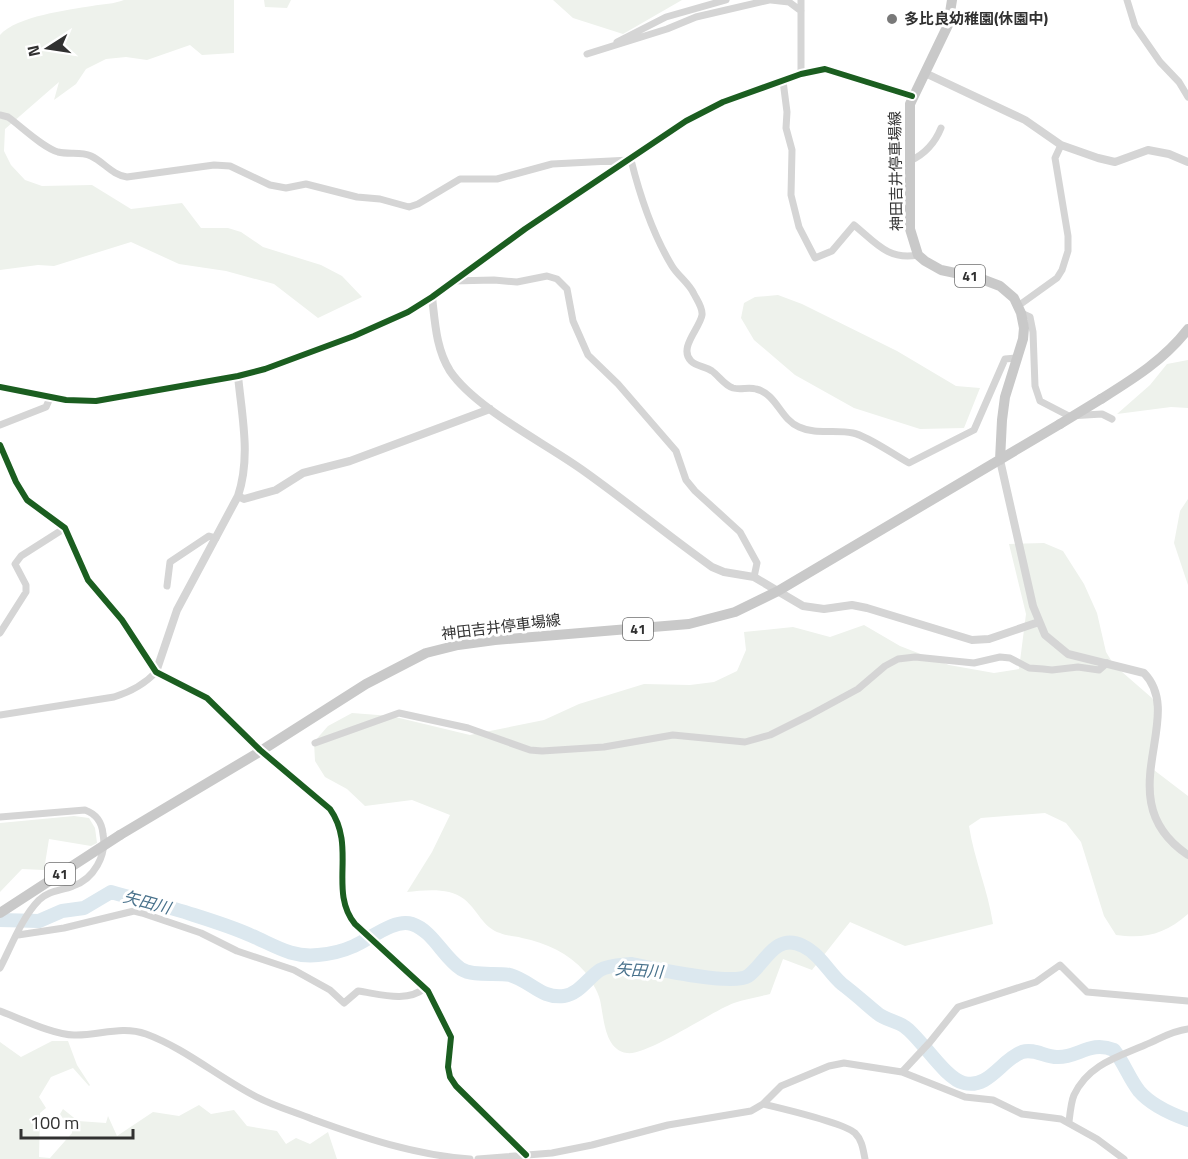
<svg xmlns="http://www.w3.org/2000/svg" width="1188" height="1159" viewBox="0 0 1188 1159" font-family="'Titillium Web','Noto Sans JP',sans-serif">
  <rect width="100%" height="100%" fill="#fff"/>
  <path fill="#eef2ec" d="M 124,0 L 234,0 L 234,53 L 202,55 L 190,45 L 147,60 L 126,57 L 106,59 L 86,69 L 76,84 L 54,100 L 59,82 L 5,129 L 4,151 L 11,165 L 25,180 L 42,186 L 92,185 L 131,209 L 182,203 L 201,228 L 228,228 L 241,232 L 263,247 L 321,265 L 342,276 L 362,297 L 318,318 L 274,284 L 226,271 L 179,264 L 131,242 L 54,266 L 38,265 L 0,270 L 0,35 C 17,16 68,10 92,6 C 103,4 114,4 124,0 Z
    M 264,0 L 291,0 L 287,8 L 265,7 Z
    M 553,0 L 682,0 L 623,34 L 573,18 Z
    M 778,295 L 802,304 L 897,351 L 956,386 L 980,388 L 964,428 L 920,429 L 854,408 L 795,375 L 754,340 L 741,318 L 744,303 L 755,297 Z
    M 1188,360 L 1188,408 L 1171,407 L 1117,414 L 1150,385 L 1167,364 Z
    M 1188,499 L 1188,585 L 1174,543 L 1180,511 Z
    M 1044,543 L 1063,551 L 1084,584 L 1097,613 L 1106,652 L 1114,665 L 1152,698 L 1160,714 L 1150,767 L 1188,796 L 1188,914 C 1165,934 1146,939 1116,935 L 1104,916 L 1081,842 L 1066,823 L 1045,813 L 981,818 L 969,826 C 974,859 988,890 993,924 L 905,946 L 850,922 L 812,970 L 783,959 L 770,994 C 758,997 745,999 734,1003 C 712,1011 647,1056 627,1053 C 604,1050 604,1017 600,1000 C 598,991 590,979 585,972 C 569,953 546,943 522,938 C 515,936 507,936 500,933 C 483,928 477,909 464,899 C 449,887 425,890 407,892 L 432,852 L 450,815 L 412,800 L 365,806 L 347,789 L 325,777 L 315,761 L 314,742 L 328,726 L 352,713 L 391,716 L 470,735 L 544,720 L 579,704 L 644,684 L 690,685 L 714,682 L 737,671 L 746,650 L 744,632 L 793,627 L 830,637 L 864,625 L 900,646 L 949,665 L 994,673 L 1019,669 L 1026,614 L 1009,544 Z
    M 74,816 L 89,818 L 95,828 L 97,843 L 91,846 L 49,839 L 44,870 L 22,869 L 0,892 L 0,823 Z
    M 52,1041 L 68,1041 L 77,1065 L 90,1085 L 89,1086 L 73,1068 L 51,1077 L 39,1097 L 46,1108 L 40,1113 L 39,1157 L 50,1158 L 72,1133 L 72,1125 L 64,1120 L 60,1114 L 63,1109 L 78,1121 L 106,1123 L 108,1116 L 117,1136 L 153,1112 L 179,1116 L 199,1105 L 211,1114 L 234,1110 L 247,1126 L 277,1131 L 286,1144 L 296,1138 L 310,1144 L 328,1132 L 337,1159 L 0,1159 L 0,1042 L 21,1057 Z"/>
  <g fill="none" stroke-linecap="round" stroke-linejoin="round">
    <path stroke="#dce8ef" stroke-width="14" d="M 0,920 L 39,921 L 62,911 L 84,908 L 111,892 C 139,900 167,906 194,915 C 213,921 232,927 250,935 C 274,945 291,958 318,955 C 330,954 343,951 354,946 C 369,940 394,918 412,924 C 433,931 443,957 461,969 C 474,977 496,972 510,975 C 531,981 541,999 564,996 C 579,994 588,978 600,970 C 609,965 622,965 631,964 C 653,968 732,986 748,976 C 765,964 775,932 803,946 C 820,954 829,973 842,984 C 854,993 865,1003 877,1013 C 885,1020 897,1021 905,1027 C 921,1038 945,1079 964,1083 C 989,1089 1001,1060 1022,1052 C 1034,1048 1045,1057 1057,1057 C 1078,1058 1090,1040 1114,1050 C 1124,1063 1129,1078 1139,1091 C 1151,1105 1171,1114 1188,1120"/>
    <path stroke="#d5d5d5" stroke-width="7" d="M 771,0 L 789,2 L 801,11
      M 1127,0 L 1135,26 L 1160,62 L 1179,82 L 1188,97
      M 617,42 L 666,17 L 726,0
      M 587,54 L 667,29 L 696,17 L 769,0
      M 801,74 L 801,0
      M 783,81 L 787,112 L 786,128 L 792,150 L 791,195 L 799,227 L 815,258 L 832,251 L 854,225 C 875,242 888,261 918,255
      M 0,115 L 8,117 C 22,127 42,147 58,152 C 69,155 80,151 91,156 C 104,162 112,175 127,177 L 214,165 L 230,166 L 270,185 L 286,188 L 306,184 L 357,197 L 380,199 L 409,207 L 418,204 L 460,179 L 497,179 L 552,164 L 630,160
      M 631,160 C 640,196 652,233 672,266 C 678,276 689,283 694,294 C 697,300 703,308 702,315 C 700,328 678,348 691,361 C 696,366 706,367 712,371 C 719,376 724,385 733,388 C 740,390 749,387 756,389 C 777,394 780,419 799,427 C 816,435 835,429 853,433 C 868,436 894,455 909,463 L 974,430 L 1005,359 L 1016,358
      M 910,161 C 925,154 935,143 941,128
      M 452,281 L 494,280 L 517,282 L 547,276 L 557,279 L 567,289 L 573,321 L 588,355 L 618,384 L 676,451 L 686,480 L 695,491 L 740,532 L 757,563 L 754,577
      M 1018,306 L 1057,278 L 1062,270 L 1068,251 L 1068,236 L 1055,158 L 1061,145
      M 1021,313 L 1030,317 L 1033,332 L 1035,386 L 1040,401 L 1069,416 L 1102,414 L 1112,419
      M 0,387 L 66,400 L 96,401 L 238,376 L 265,369 L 354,336 L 408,312 L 432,297 L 525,229 L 686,121 L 723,102 L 801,74 L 825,69 L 912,96
      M 0,425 L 46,407 L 50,398
      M 0,445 L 16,482 L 27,500 L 65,528 L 88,580 L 122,620 L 156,672 L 207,698 L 260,750 L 330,809 C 357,847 328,891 355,924 L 428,991 L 451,1037 L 448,1067 L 450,1077 L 456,1086 L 526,1155
      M 167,586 L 170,562 L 209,536 L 216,538
      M 0,633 L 26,592 L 26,585 L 15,564 L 21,556 L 65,528
      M 0,715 L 114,697 C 130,692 144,685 156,672
      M 315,743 L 399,713 L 468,728 L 530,750 L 542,751 L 604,747 L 673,735 L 745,742 L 770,735 L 810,715 L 858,689 L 885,666 L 898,659 L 915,657 L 974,663 L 1000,657 L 1010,658 L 1029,668 L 1043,669 L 1052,670 L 1078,667 L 1099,670 L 1107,663
      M 0,817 L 85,810 C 96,814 102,822 103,834 C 107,855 94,879 73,886 C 61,891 50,890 39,900 C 22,917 11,947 0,968
      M 18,935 L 64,928 L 134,911 L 142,913 L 201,933 L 237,951 L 294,970 L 330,990 L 344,1003 L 358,991 C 380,994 407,1003 425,988
      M 0,1011 C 19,1018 54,1035 74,1035 C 98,1036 121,1025 146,1034 C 184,1048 217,1076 253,1095 C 271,1105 292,1111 312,1119 C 364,1138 415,1155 470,1159
      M 902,1072 L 930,1042 L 958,1007 L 1036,982 L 1060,965 L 1087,992 L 1188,1001
      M 763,1104 C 780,1108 844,1123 855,1133 C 862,1140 863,1149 865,1159
      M 1069,1122 C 1070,1113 1071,1102 1074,1095 C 1088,1065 1117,1057 1145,1045 C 1160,1039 1171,1031 1188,1029
      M 478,1159 L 552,1153 L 592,1145 L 668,1125 L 751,1111 L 763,1104 L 781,1086 L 829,1066 L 844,1063 L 902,1072 L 965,1097 L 993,1100 L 1022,1114 L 1061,1119 L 1097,1139 L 1124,1159"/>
    <path stroke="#d5d5d5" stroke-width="8" d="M 925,73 L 1025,120 L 1061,145 L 1098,158 L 1115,162 L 1148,150 L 1169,154 L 1188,162
      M 432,297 C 435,322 436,349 450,371 C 475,408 543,442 581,469 C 625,500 667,535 712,567 L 724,572 L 754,577 L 803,606 L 824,609 L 852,605 L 867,608 L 972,640 L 989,639 L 1039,622
      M 1000,460 L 1033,606 L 1045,635 L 1068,654 L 1144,673 C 1188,718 1106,800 1188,855
      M 238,496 L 244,499 L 276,490 L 303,473 L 350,461 L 490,409
      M 156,672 L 177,610 L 238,496 C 251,457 242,417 238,376"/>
    <path stroke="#c9c9c9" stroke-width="10" d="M 952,0 L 948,25 L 910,104 L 910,229 L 918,255 L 925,261 L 941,270 L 979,278 L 1000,286 L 1014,298 L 1021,313 L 1024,328 L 1023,339 L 1005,397 L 1002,420 L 1000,460
      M 1101,399 C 1133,379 1164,360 1188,329
      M 120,835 L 256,754 L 366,684 L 426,653 L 458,645 L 495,640 L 689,624 L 735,612 L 778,591 L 1060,424"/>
    <path stroke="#c9c9c9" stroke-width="10" d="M 1060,424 L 1101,399
      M 0,913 L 120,835"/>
    <g stroke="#fff" stroke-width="10">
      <path id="cycleway" d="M 0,387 L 66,400 L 96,401 L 238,376 L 265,369 L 354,336 L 408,312 L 432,297 L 525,229 L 686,121 L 723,102 L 801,74 L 825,69 L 912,96
        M 0,445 L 16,482 L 27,500 L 65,528 L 88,580 L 122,620 L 156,672 L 207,698 L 260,750 L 330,809 C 357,847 328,891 355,924 L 428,991 L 451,1037 L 448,1067 L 450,1077 L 456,1086 L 526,1155"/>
    </g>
    <use href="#cycleway" stroke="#1b5e20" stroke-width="6"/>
  </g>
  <circle fill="#797979" stroke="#fff" stroke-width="2" cx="892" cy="19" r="6"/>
  <g text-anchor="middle" stroke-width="6" stroke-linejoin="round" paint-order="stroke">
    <g fill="#fff" stroke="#6f6f6f" stroke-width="1.5">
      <rect x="955" y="265" width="30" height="22" rx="4.5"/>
      <rect x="623" y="618" width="30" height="22" rx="4.5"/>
      <rect x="45" y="863" width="30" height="22" rx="4.5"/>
    </g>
    <g font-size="14" font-weight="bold" fill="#313131">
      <text x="970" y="281">41</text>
      <text x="638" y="634">41</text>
      <text x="60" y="879">41</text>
    </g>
    <g font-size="15" font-weight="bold" fill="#313131" stroke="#fff" text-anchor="start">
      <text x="904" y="24">多比良幼稚園(休園中)</text>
    </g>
    <g font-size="15" fill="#313131" stroke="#fff">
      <text transform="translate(896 171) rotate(-91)" y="5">神田吉井停車場線</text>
      <text transform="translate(501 627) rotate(-7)" y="5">神田吉井停車場線</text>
    </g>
    <g font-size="16" font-style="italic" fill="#48718b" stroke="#fff">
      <text transform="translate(147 902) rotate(15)" y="6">矢田川</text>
      <text transform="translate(639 970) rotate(4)" y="6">矢田川</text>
    </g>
  </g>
  <g transform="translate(48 48) rotate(258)" stroke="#ffffff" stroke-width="4.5" paint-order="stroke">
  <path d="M0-4.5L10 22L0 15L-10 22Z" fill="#313131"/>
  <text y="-9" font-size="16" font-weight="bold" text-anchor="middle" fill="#313131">N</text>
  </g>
  <path d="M21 1129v9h112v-9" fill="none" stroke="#313131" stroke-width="3"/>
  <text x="30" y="1129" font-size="18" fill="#313131" stroke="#ffffff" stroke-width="4.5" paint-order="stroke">100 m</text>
</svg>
